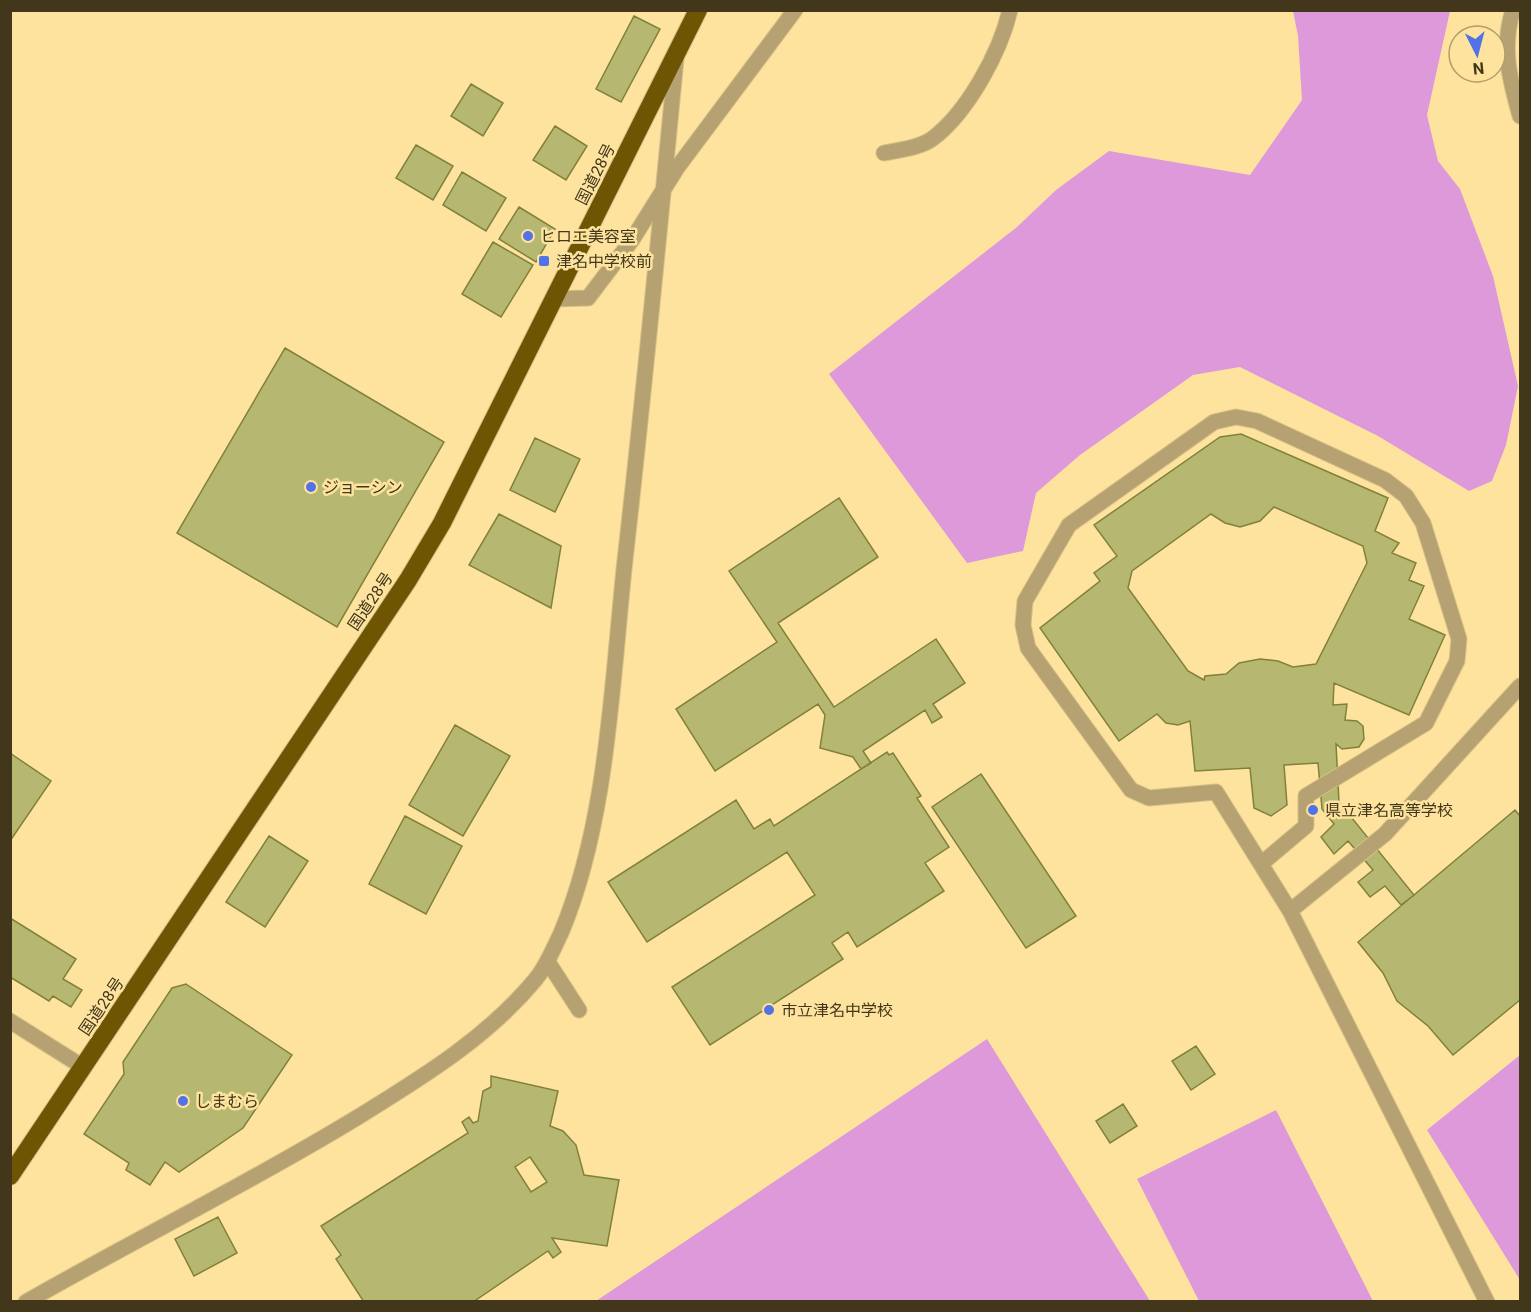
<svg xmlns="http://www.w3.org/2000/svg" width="1531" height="1312" viewBox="0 0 1531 1312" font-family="Roboto,'Noto Sans JP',sans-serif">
  <rect width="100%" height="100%" fill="#fee39f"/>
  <path fill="#dd99d9" d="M 1293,11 L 1450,11 L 1427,115 L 1438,161 L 1460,189 L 1493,276 L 1518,386 L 1506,445 L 1492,481 L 1469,491 L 1378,436 L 1240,367 L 1193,375 L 1080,455 L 1036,493 L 1023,551 L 967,563 L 829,374 L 1017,227 L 1056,190 L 1109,151 L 1250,175 L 1302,100 L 1298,36 Z
    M 987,1039 L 1150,1301 L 596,1301 Z
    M 1520,1055 L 1520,1280 L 1427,1130 Z
    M 1276,1110 L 1373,1301 L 1199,1301 L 1137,1179 Z"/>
  <path fill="#b6b771" stroke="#81813c" stroke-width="1.5" fill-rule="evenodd" d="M 634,16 L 660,29 L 621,102 L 596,89 Z
    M 471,84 L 503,103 L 483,136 L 451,116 Z
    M 555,126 L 587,146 L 566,180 L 533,160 Z
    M 416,145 L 453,166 L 433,200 L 396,178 Z
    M 462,172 L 506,198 L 486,231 L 443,205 Z
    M 519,207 L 555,229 L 536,262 L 499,239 Z
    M 493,242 L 533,265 L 501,317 L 462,294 Z
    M 285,348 L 444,442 L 337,627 L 177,533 Z
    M 1241,434 L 1388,498 L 1375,531 L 1399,543 L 1392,553 L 1416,563 L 1409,580 L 1424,586 L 1409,619 L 1445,635 L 1409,715 L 1334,683 L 1333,705 L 1347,704 L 1345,720 L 1357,721 L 1363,726 L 1364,739 L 1359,747 L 1342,749 L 1336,744 L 1339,802 L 1414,895 L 1401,905 L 1385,886 L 1370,897 L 1358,882 L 1373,870 L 1348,841 L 1334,854 L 1321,837 L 1334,824 L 1322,809 L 1318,763 L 1284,765 L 1287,805 L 1271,816 L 1254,808 L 1250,768 L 1195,771 L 1190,721 L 1178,725 L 1166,723 L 1157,714 L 1119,741 L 1040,628 L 1100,581 L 1094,573 L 1117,556 L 1094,525 L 1220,437 ZM 1274,507 L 1363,546 L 1367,563 L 1316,664 L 1293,667 L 1278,661 L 1260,659 L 1239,663 L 1226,674 L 1205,676 L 1204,680 L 1188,671 L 1128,588 L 1132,571 L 1211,514 L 1225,523 L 1240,527 L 1260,521 Z
    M 535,438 L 580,459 L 555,512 L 510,490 Z
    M 839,498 L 878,557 L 778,623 L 834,707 L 936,639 L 965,683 L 933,704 L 942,717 L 932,723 L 925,710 L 863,751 L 871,763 L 861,769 L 853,757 L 820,748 L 825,715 L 818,704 L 715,771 L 676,709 L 777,642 L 729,571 Z
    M 499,514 L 561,546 L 551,608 L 469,565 Z
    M 455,725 L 510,756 L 463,836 L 409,805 Z
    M 887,752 L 889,755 L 893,753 L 921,796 L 917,798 L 949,847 L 925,863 L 944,891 L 857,947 L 848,932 L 832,943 L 843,959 L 710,1045 L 672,987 L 815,895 L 787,852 L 647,942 L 608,882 L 736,800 L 754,829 L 770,819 L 774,826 Z
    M 10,753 L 51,781 L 10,841 Z
    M 981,774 L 1076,916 L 1026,948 L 932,807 Z
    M 1515,810 L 1520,816 L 1520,1000 L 1453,1055 L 1428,1026 L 1397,1001 L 1383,973 L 1358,942 Z
    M 405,816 L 462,846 L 426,914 L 369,884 Z
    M 269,836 L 308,861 L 265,927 L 226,902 Z
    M 10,918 L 76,959 L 63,979 L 82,990 L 71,1007 L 53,996 L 49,1001 L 10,977 Z
    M 186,984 L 292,1055 L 243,1128 L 179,1172 L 165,1162 L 150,1185 L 126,1170 L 129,1163 L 84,1134 L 124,1074 L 123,1062 L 172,988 Z
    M 1196,1046 L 1215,1074 L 1191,1090 L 1172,1061 Z
    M 491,1076 L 558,1091 L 550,1126 L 563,1131 L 576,1145 L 584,1175 L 619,1180 L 607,1246 L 552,1238 L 561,1252 L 553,1258 L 548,1251 L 473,1302 L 364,1302 L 336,1259 L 341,1255 L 321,1226 L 468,1133 L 462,1122 L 469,1117 L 473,1123 L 478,1121 L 483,1091 L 491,1087 ZM 530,1157 L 547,1182 L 531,1192 L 515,1167 Z
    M 1123,1104 L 1137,1126 L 1110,1143 L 1096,1121 Z
    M 218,1217 L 237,1253 L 194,1276 L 175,1239 Z"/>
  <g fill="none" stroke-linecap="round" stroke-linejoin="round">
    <g stroke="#d8c185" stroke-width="17">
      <path id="minor" d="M 1513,10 C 1501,48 1510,80 1520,116
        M 884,153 C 899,150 919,148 932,139 C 967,113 1000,53 1010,10
        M 554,299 L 588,298 L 632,240 L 677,168 L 795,10
        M 1261,864 L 1306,826 L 1306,796 L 1426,723 L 1457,661 L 1459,639 L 1423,523 L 1406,496 L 1385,480 L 1257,421 L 1236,417 L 1214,422 L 1069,525 L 1025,601 L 1023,625 L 1028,648 L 1131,790 L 1149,798 L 1216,792 L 1290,911 L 1487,1302
        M 1290,911 L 1385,834 L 1520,686
        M 548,962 L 579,1010
        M 10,1021 L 83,1067
        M 26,1302 C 136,1239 250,1183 358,1117 C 421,1078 487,1038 535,980 C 547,966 553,949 561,933 C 608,822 612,679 625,560 C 644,393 660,226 676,59"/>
    </g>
    <g stroke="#d8c185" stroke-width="20">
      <path id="highway" d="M 10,1176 L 408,580 L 442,523 L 698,10"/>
    </g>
    <use href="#minor" stroke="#b5a171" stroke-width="15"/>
    <use href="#highway" stroke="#6d5504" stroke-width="18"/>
  </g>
  <g fill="#5272e7" stroke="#fee39f" stroke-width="2">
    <circle cx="528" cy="236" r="6"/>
    <rect x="538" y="255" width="12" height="12" rx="3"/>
    <circle cx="311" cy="487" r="6"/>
    <circle cx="1313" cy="810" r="6"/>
    <circle cx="769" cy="1010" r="6"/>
    <circle cx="183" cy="1101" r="6"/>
  </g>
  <g text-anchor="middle" stroke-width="5" stroke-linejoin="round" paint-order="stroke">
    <g font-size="16" fill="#42371b" stroke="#fee39f">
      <text transform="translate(595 174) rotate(-63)" y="6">国道28号</text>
      <text transform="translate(370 601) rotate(-56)" y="6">国道28号</text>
      <text transform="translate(101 1006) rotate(-56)" y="6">国道28号</text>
    </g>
    <g font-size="16" fill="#42371b" stroke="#fee39f" text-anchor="start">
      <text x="540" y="242">ヒロエ美容室</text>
      <text x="556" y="267">津名中学校前</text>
      <text x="323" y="493">ジョーシン</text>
      <text x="1325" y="816">県立津名高等学校</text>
      <text x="781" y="1016">市立津名中学校</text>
      <text x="195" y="1107">しまむら</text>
    </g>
  </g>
  <rect width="1531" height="1312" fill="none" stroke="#42371b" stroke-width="24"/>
  <g transform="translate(1477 54) rotate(174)"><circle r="28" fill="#fee39f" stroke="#b39e6a" stroke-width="1.5"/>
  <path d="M0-4.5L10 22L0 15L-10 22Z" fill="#5272e7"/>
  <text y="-9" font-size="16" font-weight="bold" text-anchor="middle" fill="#42371b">N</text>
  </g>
</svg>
